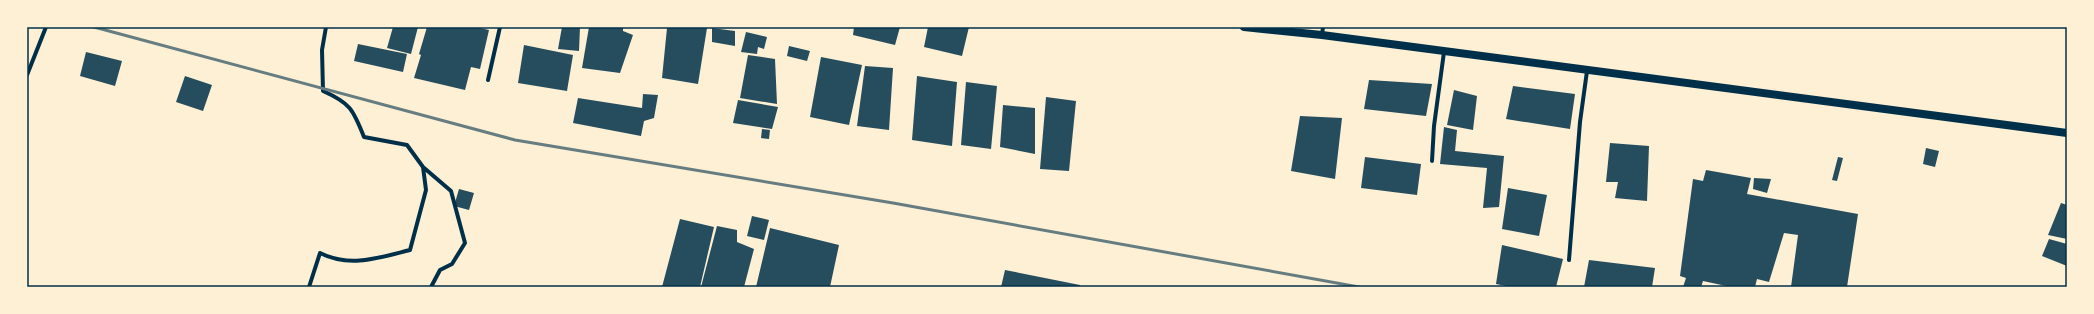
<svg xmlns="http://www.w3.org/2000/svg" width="2094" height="314" viewBox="0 0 2094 314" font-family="'Titillium Web',sans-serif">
  <rect width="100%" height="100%" fill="#fdf0d5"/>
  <path fill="#264d5e" d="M 393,27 L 418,27 L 411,54 L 387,48 Z
    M 427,27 L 476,27 L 489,30 L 480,69 L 471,67 L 465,90 L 414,78 L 421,55 L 419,54 Z
    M 562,27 L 580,27 L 579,51 L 558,49 Z
    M 589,27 L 623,27 L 623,31 L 633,35 L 620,73 L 582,68 Z
    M 854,27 L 900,27 L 895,45 L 853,35 Z
    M 928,27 L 969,27 L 962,56 L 924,47 Z
    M 667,28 L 707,28 L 698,84 L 662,78 Z
    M 712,28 L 735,31 L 735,46 L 712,42 Z
    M 746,32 L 767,37 L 764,49 L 758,47 L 757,54 L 741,52 Z
    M 358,44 L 407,54 L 403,72 L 354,61 Z
    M 524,45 L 573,55 L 567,91 L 518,83 Z
    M 789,46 L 810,51 L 807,61 L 787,56 Z
    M 86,52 L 122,61 L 115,86 L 80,76 Z
    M 748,55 L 775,59 L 777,104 L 740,98 Z
    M 821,57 L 862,65 L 849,125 L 810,117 Z
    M 865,66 L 893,68 L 889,130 L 857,126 Z
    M 185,76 L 212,85 L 203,111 L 176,102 Z
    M 917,76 L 957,82 L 952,146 L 912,140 Z
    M 1369,80 L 1432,84 L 1426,116 L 1364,109 Z
    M 966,82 L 997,86 L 991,149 L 961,145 Z
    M 1513,86 L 1575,94 L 1570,129 L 1506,119 Z
    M 1454,90 L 1477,96 L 1473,130 L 1447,125 Z
    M 643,94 L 658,95 L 654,118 L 644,121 L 641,136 L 573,123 L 578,98 L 642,108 Z
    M 1046,97 L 1076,101 L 1069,171 L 1040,169 Z
    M 738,100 L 778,107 L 772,129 L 733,123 Z
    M 1003,105 L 1035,108 L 1035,154 L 1000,147 Z
    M 1300,116 L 1342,118 L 1335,179 L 1291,171 Z
    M 1444,127 L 1457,130 L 1455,151 L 1504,156 L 1499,207 L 1483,208 L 1487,168 L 1440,164 Z
    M 762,129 L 770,130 L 769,139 L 761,138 Z
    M 1610,143 L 1649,146 L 1647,201 L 1615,198 L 1618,182 L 1606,182 Z
    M 1926,148 L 1939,151 L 1935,167 L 1923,164 Z
    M 1365,157 L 1421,164 L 1417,195 L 1361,188 Z
    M 1838,157 L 1843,158 L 1837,181 L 1832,180 Z
    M 1706,170 L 1751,178 L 1747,194 L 1858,214 L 1847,287 L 1791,287 L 1798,235 L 1784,233 L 1769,282 L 1757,279 L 1755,287 L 1731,287 L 1703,281 L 1701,287 L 1683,287 L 1686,278 L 1680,276 L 1693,179 L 1703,181 Z
    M 1754,178 L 1771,179 L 1767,193 L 1753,189 Z
    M 1508,188 L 1547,195 L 1539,236 L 1502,229 Z
    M 459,189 L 474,193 L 469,210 L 454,206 Z
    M 2061,203 L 2067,205 L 2067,239 L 2048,235 Z
    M 752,216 L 769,220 L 764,240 L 747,236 Z
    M 680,219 L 714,227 L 700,287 L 662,287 Z
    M 717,226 L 737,230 L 737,242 L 754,249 L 744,287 L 701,287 Z
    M 770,228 L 839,245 L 830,287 L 756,287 Z
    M 2049,239 L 2067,244 L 2067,266 L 2042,256 Z
    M 1502,245 L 1563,259 L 1556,287 L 1511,287 L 1496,284 Z
    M 1589,260 L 1655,268 L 1652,287 L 1584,287 Z
    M 1005,270 L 1080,285 L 1080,287 L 1001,287 Z"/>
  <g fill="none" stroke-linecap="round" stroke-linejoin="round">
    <path stroke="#003049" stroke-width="4" d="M 326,27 L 322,50 L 323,91 C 350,103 353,109 364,137 L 407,145 L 423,167
      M 1322,35 L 1323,27
      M 27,75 L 46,27
      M 488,80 L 500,27
      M 1432,161 L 1434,126 L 1444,52
      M 1569,260 L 1580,122 L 1587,71
      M 309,287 L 320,253 C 350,268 378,258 410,250 L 426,190 L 423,167 L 451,191 L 465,243 L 452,264 L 440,270 L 431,287"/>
    <path stroke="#003049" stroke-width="8" d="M 1244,27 L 1322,35 L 2067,133"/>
    <path stroke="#657d81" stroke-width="3" d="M 94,27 L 515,140 L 893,203 L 1359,287"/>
  </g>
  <rect width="2094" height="314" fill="none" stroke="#fdf0d5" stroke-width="56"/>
  <rect x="28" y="28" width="2038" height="258" fill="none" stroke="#003049" stroke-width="1.5"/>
</svg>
